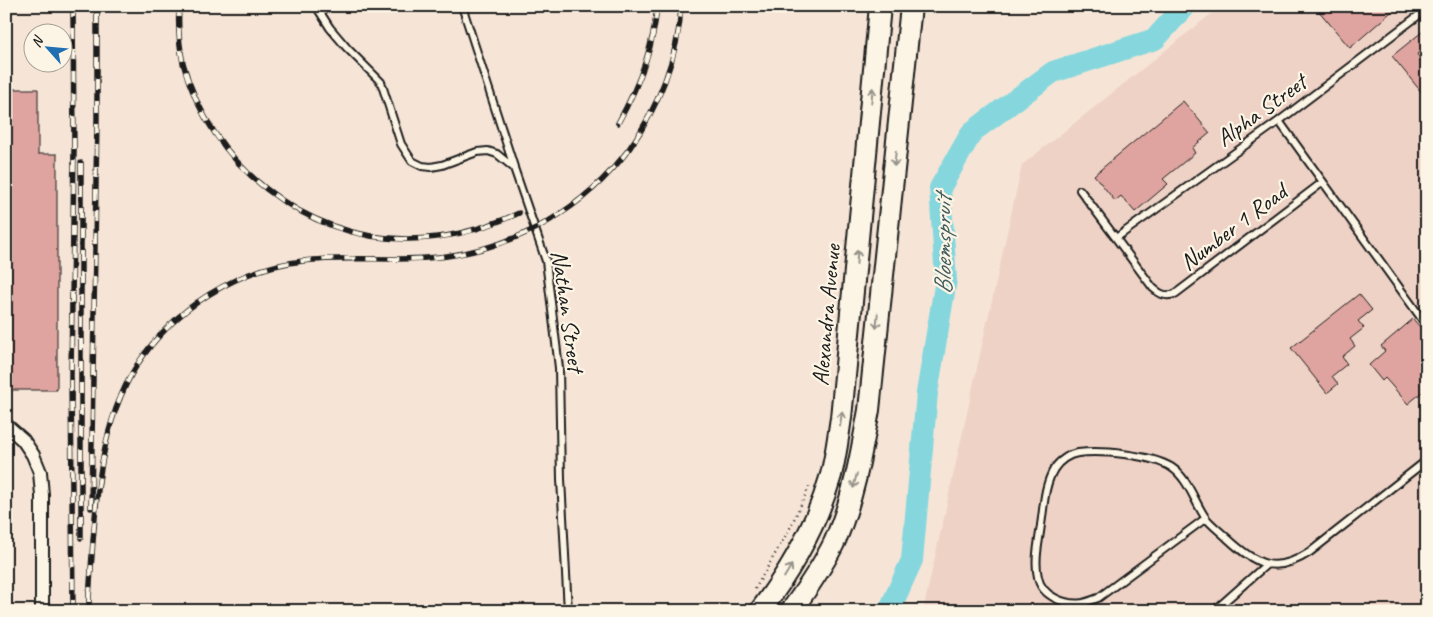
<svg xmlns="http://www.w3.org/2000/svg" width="1433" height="617" viewBox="0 0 1433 617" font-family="Caveat,sans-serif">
  <rect width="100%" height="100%" fill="#f6e5d7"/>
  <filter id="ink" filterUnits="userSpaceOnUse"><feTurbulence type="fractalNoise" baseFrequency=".02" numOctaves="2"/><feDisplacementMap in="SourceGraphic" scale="10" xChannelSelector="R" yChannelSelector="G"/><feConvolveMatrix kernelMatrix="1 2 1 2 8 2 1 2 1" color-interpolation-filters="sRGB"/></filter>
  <g filter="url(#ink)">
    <path fill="#efd2c6" d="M 1221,6 L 1427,6 L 1427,611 L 923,611 L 1022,165 Z"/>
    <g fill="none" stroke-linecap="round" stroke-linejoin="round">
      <path stroke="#86d7dd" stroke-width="22" d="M 889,611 L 912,560 L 927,393 L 946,280 L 940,188 L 972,132 L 1053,72 L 1155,39 L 1185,6"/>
    </g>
    <path fill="#dfa4a0" stroke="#1c1c1c" d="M 1323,6 L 1398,6 L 1350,48 L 1318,10 Z
      M 1427,28 L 1427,46 L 1417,54 L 1422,62 L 1427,58 L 1427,99 L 1392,56 Z
      M 6,89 L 38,89 L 38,154 L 57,154 L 57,390 L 6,390 Z
      M 1183,101 L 1210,133 L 1192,148 L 1195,153 L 1163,179 L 1168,184 L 1135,212 L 1121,196 L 1115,201 L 1094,175 Z
      M 1359,294 L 1372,310 L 1358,321 L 1364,328 L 1350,339 L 1355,346 L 1342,357 L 1347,364 L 1332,376 L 1338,384 L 1327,393 L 1291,348 Z
      M 1413,319 L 1427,335 L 1427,388 L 1408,404 L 1385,378 L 1382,381 L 1369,365 L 1385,351 L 1381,346 Z"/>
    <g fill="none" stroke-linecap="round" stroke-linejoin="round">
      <g stroke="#1c1c1c" stroke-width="10">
        <path id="service" d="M 316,6 L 330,28 L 347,48 L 381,82 L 401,144 L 412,161 L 422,166 L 431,167 L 442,165 L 477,152 L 488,151 L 497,154 L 514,168 L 546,261 L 559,368 L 561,479 L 568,611
          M 462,6 L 514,167
          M 1279,121 L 1427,326
          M 1080,190 L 1153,288 C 1160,294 1165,297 1175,294 L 1323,182
          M 1116,238 L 1279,121 L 1427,9
          M 1206,518 L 1098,598 C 1093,600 1088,602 1083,603 C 1066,606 1041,596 1038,577 C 1034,560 1039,542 1041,525 C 1044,506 1044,486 1054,469 C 1059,461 1069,454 1078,453 C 1102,450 1151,455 1171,467 C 1188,478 1194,501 1205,517 C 1211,525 1220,531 1227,538 C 1256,565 1275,575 1310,552 L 1427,460
          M 1214,611 L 1267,564"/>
      </g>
      <g stroke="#1c1c1c" stroke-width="16">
        <path id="minor" d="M 6,425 L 23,440 L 33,455 L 40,472 L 42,495 L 42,611"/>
      </g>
      <g stroke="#1c1c1c" stroke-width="24">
        <path id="trunk" d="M 760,611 C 791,570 817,524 831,475 C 836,456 838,437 841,418 L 880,6
          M 791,611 C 807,589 822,567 834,543 C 853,501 861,455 869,410 L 911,6"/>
      </g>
      <path stroke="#1c1c1c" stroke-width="2.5" stroke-dasharray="1 4" stroke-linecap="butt" d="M 755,589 L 790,528 L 810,485
        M 740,611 L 745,604"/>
      <use href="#service" stroke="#fcf5e5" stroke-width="6"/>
      <use href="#minor" stroke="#fcf5e5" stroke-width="12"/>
      <use href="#trunk" stroke="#fcf5e5" stroke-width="20"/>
      <g stroke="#1c1c1c" stroke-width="5.5">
        <path id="rail" d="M 73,6 L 74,150 L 71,376 L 73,611
          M 179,6 C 178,25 179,45 183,63 C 210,164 304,240 409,239 C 448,239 484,229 519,213
          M 618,123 C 638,87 654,47 657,6
          M 81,163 L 81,538
          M 91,508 L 97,118 L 97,6
          M 89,591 L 89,611
          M 89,598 C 95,521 95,431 137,365 C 173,309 237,268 303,261 C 351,255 400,263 447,256 C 520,246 585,208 629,149 C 657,110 679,55 681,6"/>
      </g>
      <use href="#rail" stroke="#fcf5e5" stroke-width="4" stroke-dasharray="11" stroke-linecap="butt"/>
    </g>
    <defs><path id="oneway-shaft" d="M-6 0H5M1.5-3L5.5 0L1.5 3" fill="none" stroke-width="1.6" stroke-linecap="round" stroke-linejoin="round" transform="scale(1.25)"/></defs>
    <g stroke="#97938b">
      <use href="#oneway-shaft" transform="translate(872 95) rotate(-85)"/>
      <use href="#oneway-shaft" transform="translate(895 159) rotate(96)"/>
      <use href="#oneway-shaft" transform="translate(857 257) rotate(-85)"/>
      <use href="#oneway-shaft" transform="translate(877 321) rotate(95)"/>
      <use href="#oneway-shaft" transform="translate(841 419) rotate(-83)"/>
      <use href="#oneway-shaft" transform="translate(855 481) rotate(104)"/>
      <use href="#oneway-shaft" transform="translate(788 571) rotate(-59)"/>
    </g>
  </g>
  <g text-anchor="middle" stroke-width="4.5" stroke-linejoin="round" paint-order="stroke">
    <g font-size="24" fill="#1c1c1c" stroke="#fcf5e5">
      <text transform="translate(1261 110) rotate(-36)" y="8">Alpha Street</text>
      <text transform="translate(1233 227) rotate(-37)" y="8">Number 1 Road</text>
      <text transform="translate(568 311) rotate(82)" y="8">Nathan Street</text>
      <text transform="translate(826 315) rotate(-85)" y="8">Alexandra Avenue</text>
    </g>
    <g font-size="25" font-style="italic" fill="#415d60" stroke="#fcf5e5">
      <text transform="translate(942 245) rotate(-90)" y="9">Bloemspruit</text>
    </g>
  </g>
  <rect width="1433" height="617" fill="none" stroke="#fcf5e5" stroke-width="25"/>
  <rect x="12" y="12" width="1408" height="592" fill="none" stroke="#1c1c1c" stroke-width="2" filter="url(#ink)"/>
  <g transform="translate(48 48) rotate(297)"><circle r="24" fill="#fcf5e5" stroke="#a29e95"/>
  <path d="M0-4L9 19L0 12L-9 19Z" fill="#1f6fb2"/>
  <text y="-8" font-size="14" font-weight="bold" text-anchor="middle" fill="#1c1c1c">N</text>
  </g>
</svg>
